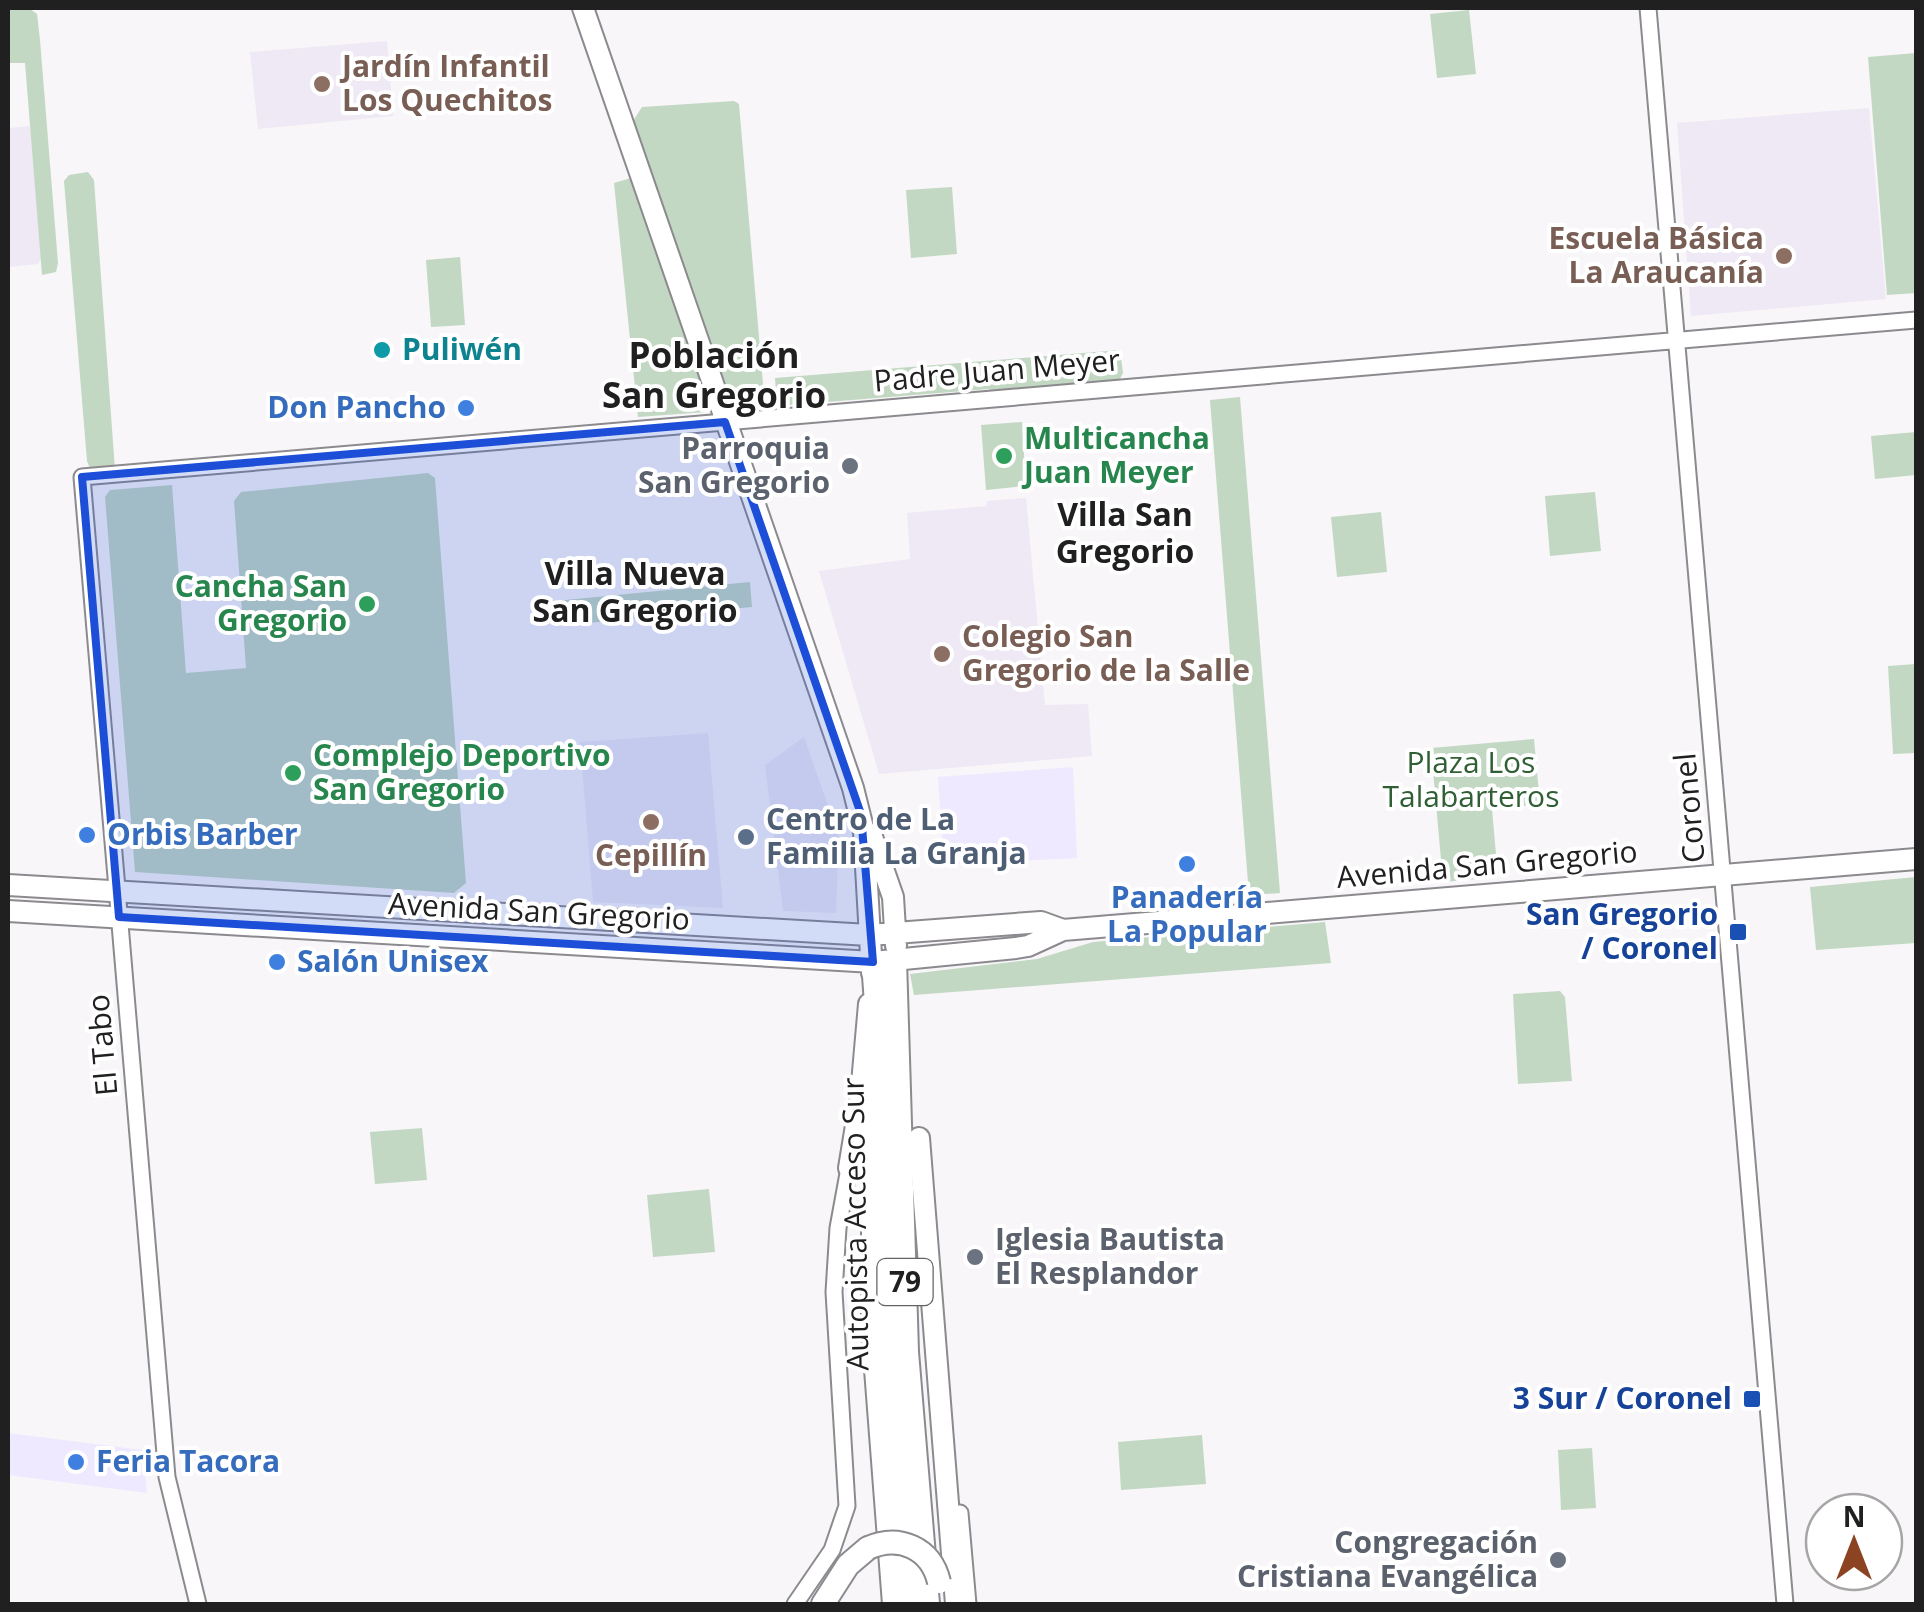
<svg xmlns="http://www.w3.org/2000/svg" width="1924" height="1612" viewBox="0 0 1924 1612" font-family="'Open Sans',sans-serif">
  <rect width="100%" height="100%" fill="#f8f6f9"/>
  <path fill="#efe9ff" d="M 1073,767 L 1077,858 L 944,865 L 938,777 Z
    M 8,1433 L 143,1450 L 147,1493 L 8,1475 Z"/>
  <path fill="#eee9f4" d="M 387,41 L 393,116 L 258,129 L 250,52 Z
    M 1869,108 L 1886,299 L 1691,316 L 1677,123 Z
    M 30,126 L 41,258 L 38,264 L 8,267 L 8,128 Z
    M 1026,498 L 1045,705 L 1088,704 L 1092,756 L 879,774 L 819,571 L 910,559 L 907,513 L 986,506 L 987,501 Z
    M 708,733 L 723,908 L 593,902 L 580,742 Z
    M 804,737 L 839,837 L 836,913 L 783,911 L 765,765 Z"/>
  <path fill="#c2d8c3" d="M 8,8 L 29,8 L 37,14 L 40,40 L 58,263 L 56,272 L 42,275 L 25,63 L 8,63 Z
    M 1469,10 L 1476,74 L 1437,78 L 1430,14 Z
    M 1916,53 L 1916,293 L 1887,295 L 1868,57 Z
    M 734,101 L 739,104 L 765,407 L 731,412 L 633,121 L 642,107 Z
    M 88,172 L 94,180 L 115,470 L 91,471 L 87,461 L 64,181 L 69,175 Z
    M 631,178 L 711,401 L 706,412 L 638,417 L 614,183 Z
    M 952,187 L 957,254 L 911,258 L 906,190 Z
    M 460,257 L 465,325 L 431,327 L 426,260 Z
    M 1120,350 L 1123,373 L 1119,381 L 993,394 L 989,389 L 777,406 L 775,378 Z
    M 1240,397 L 1280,893 L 1249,895 L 1210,400 Z
    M 1022,422 L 1026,486 L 986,490 L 981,425 Z
    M 1916,432 L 1916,475 L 1875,479 L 1871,436 Z
    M 428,473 L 435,478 L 466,883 L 454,893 L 135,872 L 105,497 L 110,490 L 172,485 L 186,673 L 246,668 L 234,501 L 241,492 Z
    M 1595,492 L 1601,551 L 1550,556 L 1545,496 Z
    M 1381,512 L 1387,572 L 1337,577 L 1331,517 Z
    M 750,582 L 752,607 L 558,626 L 555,601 Z
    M 1916,664 L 1916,753 L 1893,754 L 1888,666 Z
    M 1534,739 L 1540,804 L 1492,809 L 1498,877 L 1443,882 L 1431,748 Z
    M 1916,877 L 1916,943 L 1816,950 L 1810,887 Z
    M 1325,922 L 1331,963 L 914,995 L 910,974 L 1037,959 L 1093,942 Z
    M 1560,991 L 1565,997 L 1572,1081 L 1518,1084 L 1513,994 Z
    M 422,1128 L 427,1180 L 375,1184 L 370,1132 Z
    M 709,1189 L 715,1252 L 653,1257 L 647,1195 Z
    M 1202,1435 L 1206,1484 L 1121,1490 L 1118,1442 Z
    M 1592,1448 L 1596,1508 L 1561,1510 L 1558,1450 Z"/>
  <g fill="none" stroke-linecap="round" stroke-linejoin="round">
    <g stroke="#8c8a8e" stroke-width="19">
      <path id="minor" d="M 1648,8 L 1785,1604
        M 960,1513 L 968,1604
        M 198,1604 L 167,1477 L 82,477 L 1916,320
        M 795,1604 L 832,1550 L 847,1506 L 834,1292 L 838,1228 L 849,1168"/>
    </g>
    <g stroke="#8c8a8e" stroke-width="24">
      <path id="major" d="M 583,8 L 853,788 L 864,832 L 872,973
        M 871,834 L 893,897 L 896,946
        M 8,885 L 869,935 L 1041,922 L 1063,930
        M 8,911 L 873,962 L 1016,948 L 1028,946 L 1063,930 L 1916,859
        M 872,1072 L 872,1330 L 893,1604
        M 919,1138 L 956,1604
        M 849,1168 L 861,1095 L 869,1004"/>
    </g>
    <g stroke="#8c8a8e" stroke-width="26">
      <path id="highway" d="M 895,960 L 907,1352 L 928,1604
        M 873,962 L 883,1099 L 889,1381 L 908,1604
        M 823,1604 L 848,1565 L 868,1548"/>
    </g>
    <use href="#minor" stroke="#fff" stroke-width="15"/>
    <use href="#major" stroke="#fff" stroke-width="20"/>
    <use href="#highway" stroke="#fff" stroke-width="22"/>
    <g stroke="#8c8a8e" stroke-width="26" stroke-linecap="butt">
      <path id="highway-bridge" d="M 868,1548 C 899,1534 931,1548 939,1582"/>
    </g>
    <use href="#highway-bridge" stroke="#fff" stroke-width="22"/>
  </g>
  <path fill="#1d4ed8" fill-opacity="0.2" stroke="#1d4ed8" stroke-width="8" stroke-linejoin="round" d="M 725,422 L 861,814 L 873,962 L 119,917 L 82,477 Z"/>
  <g fill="#8d6e63" stroke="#fff" stroke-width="4">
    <circle cx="322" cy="84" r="10"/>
    <circle cx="1784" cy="256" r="10"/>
    <circle cx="942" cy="654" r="10"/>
    <circle cx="651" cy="822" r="10"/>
  </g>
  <circle fill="#0f9aa8" stroke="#fff" stroke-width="4" cx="382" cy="350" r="10"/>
  <g fill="#3f7fe0" stroke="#fff" stroke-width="4">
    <circle cx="466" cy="408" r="10"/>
    <circle cx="87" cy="835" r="10"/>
    <circle cx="1187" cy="864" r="10"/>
    <circle cx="277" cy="962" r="10"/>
    <circle cx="76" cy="1462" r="10"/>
  </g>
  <g fill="#2e9e5b" stroke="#fff" stroke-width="4">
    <circle cx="1004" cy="456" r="10"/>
    <circle cx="367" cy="604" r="10"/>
    <circle cx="293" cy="773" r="10"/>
  </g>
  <g fill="#6b7280" stroke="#fff" stroke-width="4">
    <circle cx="850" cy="466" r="10"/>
    <circle cx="975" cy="1257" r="10"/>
    <circle cx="1558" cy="1560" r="10"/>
  </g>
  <circle fill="#5c6f8a" stroke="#fff" stroke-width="4" cx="746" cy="837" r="10"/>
  <g fill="#1a4fb4" stroke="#fff" stroke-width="4">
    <rect x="1728" y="922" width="20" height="20" rx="5"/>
    <rect x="1742" y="1389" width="20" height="20" rx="5"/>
  </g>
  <g text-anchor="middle" stroke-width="8" stroke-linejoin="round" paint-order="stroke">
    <rect fill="#fff" stroke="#636364" stroke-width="2.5" x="877.5" y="1259" width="55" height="46" rx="8"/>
    <g font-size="28" font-weight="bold" fill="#202021">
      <text x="905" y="1292">79</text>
    </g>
    <g font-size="30" font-weight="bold" fill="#785e54" stroke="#fff" text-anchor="start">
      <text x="342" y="77">Jardín Infantil<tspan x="342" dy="34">Los Quechitos</tspan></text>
      <text x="1764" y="249" text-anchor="end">Escuela Básica<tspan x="1764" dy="34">La Araucanía</tspan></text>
      <text x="962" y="647">Colegio San<tspan x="962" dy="34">Gregorio de la Salle</tspan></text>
      <text x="651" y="866" text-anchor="middle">Cepillín</text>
    </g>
    <g font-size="30" font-weight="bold" fill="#0d838f" stroke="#fff" text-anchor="start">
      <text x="402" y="360">Puliwén</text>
    </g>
    <g font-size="30" fill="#202021" stroke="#fff">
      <text transform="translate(997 371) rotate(-5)" y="10">Padre Juan Meyer</text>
      <text transform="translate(1690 808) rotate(-95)" y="10">Coronel</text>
      <text transform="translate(1487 865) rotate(-5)" y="10">Avenida San Gregorio</text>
      <text transform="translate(539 912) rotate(3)" y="10">Avenida San Gregorio</text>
      <text transform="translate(103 1045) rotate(-95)" y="10">El Tabo</text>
      <text transform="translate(856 1224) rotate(-91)" y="10">Autopista Acceso Sur</text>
    </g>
    <g font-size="30" font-weight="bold" fill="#366cbe" stroke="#fff" text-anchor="start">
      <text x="446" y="418" text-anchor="end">Don Pancho</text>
      <text x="107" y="845">Orbis Barber</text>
      <text x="1187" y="908" text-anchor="middle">Panadería<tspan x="1187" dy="34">La Popular</tspan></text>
      <text x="297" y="972">Salón Unisex</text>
      <text x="96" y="1472">Feria Tacora</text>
    </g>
    <g font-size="30" font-weight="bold" fill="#27864d" stroke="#fff" text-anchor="start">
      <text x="1024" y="449">Multicancha<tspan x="1024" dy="34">Juan Meyer</tspan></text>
      <text x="347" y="597" text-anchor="end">Cancha San<tspan x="347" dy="34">Gregorio</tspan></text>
      <text x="313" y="766">Complejo Deportivo<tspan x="313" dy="34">San Gregorio</tspan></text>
    </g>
    <g font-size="30" font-weight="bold" fill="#5b616d" stroke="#fff" text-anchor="end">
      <text x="830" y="459">Parroquia<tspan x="830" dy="34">San Gregorio</tspan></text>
      <text x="995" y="1250" text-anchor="start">Iglesia Bautista<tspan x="995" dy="34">El Resplandor</tspan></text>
      <text x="1538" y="1553">Congregación<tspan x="1538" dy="34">Cristiana Evangélica</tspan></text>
    </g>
    <g font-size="30" fill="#305f35" stroke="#fff">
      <text x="1471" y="773">Plaza Los<tspan x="1471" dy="34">Talabarteros</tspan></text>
    </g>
    <g font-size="30" font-weight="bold" fill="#4e5e75" stroke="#fff" text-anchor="start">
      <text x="766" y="830">Centro de La<tspan x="766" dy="34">Familia La Granja</tspan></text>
    </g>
    <g font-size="30" font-weight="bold" fill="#164399" stroke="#fff" text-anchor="end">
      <text x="1718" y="925">San Gregorio<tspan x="1718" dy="34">/ Coronel</tspan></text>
      <text x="1732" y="1409">3 Sur / Coronel</text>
    </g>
    <g font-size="32" font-weight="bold" fill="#202021" stroke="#fff">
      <text x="1125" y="526">Villa San<tspan x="1125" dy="37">Gregorio</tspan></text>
      <text x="635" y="585">Villa Nueva<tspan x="635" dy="37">San Gregorio</tspan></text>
    </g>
    <g font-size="35" font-weight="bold" fill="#202021" stroke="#fff">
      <text x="714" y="368">Población<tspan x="714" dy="40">San Gregorio</tspan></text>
    </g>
  </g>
  <rect width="1924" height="1612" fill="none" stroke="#202021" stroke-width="20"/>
  <g transform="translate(1854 1542)"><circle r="48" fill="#ffffff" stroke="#a6a6a6" stroke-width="2.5"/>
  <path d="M0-8L18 38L0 25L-18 38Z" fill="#8b4322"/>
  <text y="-15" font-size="28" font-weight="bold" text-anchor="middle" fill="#202021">N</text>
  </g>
</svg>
